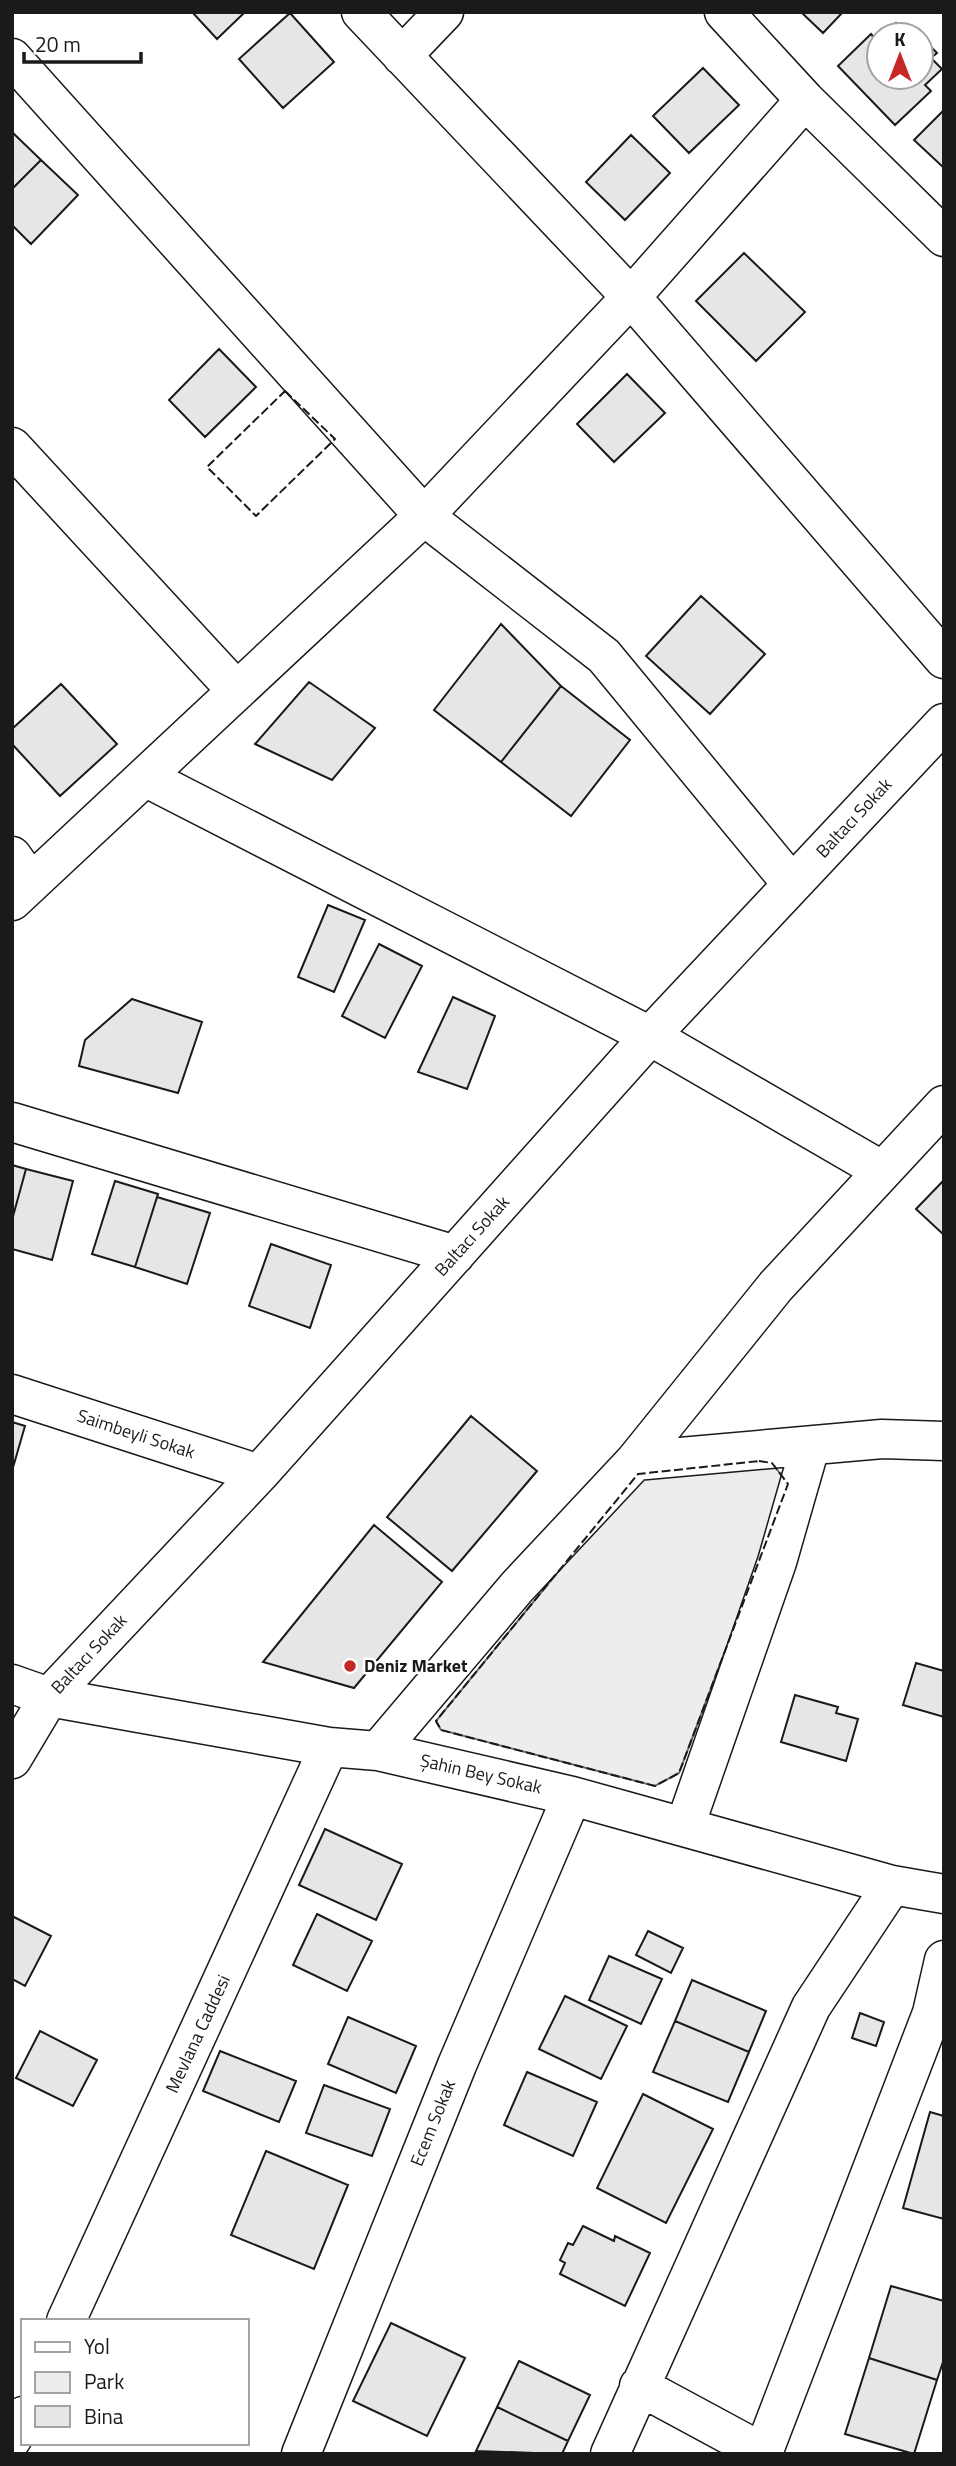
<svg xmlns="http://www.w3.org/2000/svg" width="956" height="2466" viewBox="0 0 956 2466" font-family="'Titillium Web',sans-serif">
  <rect width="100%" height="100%" fill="#fff"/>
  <path fill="#ededed" stroke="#6a6a6a" stroke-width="2" d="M 772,1463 L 788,1484 L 679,1773 L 655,1786 L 441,1730 L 436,1721 L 638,1474 Z"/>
  <path fill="#e6e6e6" stroke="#1a1a1a" stroke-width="2" d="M 192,12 L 245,12 L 217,39 Z
    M 801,12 L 843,12 L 823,33 Z
    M 290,13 L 334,62 L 283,108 L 239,59 Z
    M 896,23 L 907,34 L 913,28 L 919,35 L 883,35 Z
    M 871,34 L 877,41 L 879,39 L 879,77 L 921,77 L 921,37 L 937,53 L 931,58 L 942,69 L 925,85 L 931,91 L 895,125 L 838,66 Z
    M 703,68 L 739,105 L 689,153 L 653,116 Z
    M 944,110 L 944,168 L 914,140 Z
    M 12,132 L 41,160 L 12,189 Z
    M 631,135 L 670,173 L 625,220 L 586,182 Z
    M 41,160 L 78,195 L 31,244 L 12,225 L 12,189 Z
    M 744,253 L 805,312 L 756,361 L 696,301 Z
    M 219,349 L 256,387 L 205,437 L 169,400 Z
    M 627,374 L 665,413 L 614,462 L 577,424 Z
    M 701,596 L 765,654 L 710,714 L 646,656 Z
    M 501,624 L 561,686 L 501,762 L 434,710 Z
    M 309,682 L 375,728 L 332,780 L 255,744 Z
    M 61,684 L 117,744 L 60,796 L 12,744 L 12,729 Z
    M 561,686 L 630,740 L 571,816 L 501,762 Z
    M 328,905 L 365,920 L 334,992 L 298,977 Z
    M 379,944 L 422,966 L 385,1038 L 342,1016 Z
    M 453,997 L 495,1016 L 467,1089 L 418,1072 Z
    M 132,999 L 202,1022 L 178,1093 L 79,1066 L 85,1040 Z
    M 12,1165 L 26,1169 L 12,1220 Z
    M 26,1169 L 73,1181 L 52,1260 L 12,1249 L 12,1220 Z
    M 944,1180 L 944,1235 L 916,1209 Z
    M 115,1181 L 158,1194 L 135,1267 L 92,1254 Z
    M 157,1197 L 210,1213 L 187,1284 L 135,1267 Z
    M 271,1244 L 331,1265 L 310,1328 L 249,1306 Z
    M 471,1416 L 537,1471 L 452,1571 L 387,1517 Z
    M 12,1422 L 25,1426 L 12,1471 Z
    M 374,1525 L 442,1582 L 354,1688 L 263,1662 Z
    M 916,1663 L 944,1671 L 944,1717 L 903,1705 Z
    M 795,1695 L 838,1707 L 836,1713 L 858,1719 L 846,1761 L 781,1742 Z
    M 325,1829 L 402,1864 L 376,1920 L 299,1885 Z
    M 317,1914 L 372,1941 L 347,1991 L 293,1965 Z
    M 12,1916 L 51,1936 L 25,1986 L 12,1979 Z
    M 648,1931 L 683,1948 L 671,1973 L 636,1955 Z
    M 609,1956 L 662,1979 L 641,2024 L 589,2000 Z
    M 692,1980 L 766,2011 L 749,2052 L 675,2021 Z
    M 565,1996 L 627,2026 L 601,2079 L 539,2049 Z
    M 860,2013 L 884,2022 L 876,2046 L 852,2038 Z
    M 348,2017 L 416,2046 L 396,2093 L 328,2064 Z
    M 675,2021 L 749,2052 L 728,2102 L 653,2072 Z
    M 40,2031 L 97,2060 L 73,2106 L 16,2078 Z
    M 220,2051 L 296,2081 L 279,2122 L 203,2091 Z
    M 527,2072 L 597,2102 L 573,2156 L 504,2125 Z
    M 324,2085 L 390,2109 L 372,2156 L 306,2133 Z
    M 643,2094 L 713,2129 L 666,2223 L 597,2188 Z
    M 930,2112 L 944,2116 L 944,2219 L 903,2208 Z
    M 266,2151 L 348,2185 L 314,2269 L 231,2235 Z
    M 583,2226 L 614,2241 L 615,2236 L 650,2253 L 625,2306 L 560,2274 L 565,2263 L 560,2260 L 568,2243 L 573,2245 Z
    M 891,2286 L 944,2301 L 944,2359 L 937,2380 L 869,2358 Z
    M 391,2323 L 465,2358 L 427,2436 L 353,2401 Z
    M 869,2358 L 937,2380 L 914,2454 L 845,2434 Z
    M 519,2361 L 590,2395 L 568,2441 L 497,2407 Z
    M 497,2407 L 568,2441 L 562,2454 L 476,2451 Z"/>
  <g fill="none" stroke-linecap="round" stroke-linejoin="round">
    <g stroke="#1a1a1a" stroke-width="41">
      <path id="minor" d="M 361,12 L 631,297 L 944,659
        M 724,12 L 805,100 L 944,237
        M 402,56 L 444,12
        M 12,58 L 424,516 L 604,656 L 792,884
        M 12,447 L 237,691
        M 145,777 L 650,1036 L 881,1170
        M 12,856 L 31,883
        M 12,901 L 424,516 L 631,297 L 805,100
        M 12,1122 L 455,1255
        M 12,1394 L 259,1474
        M 635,1461 L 882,1439 L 944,1441
        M 12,1684 L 49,1697 L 329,1747 L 378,1751 L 572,1796 L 892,1885 L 944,1894
        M 378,1751 L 517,1587 L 635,1461 L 776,1286 L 944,1105
        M 12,1759 L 49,1697 L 259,1474 L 650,1036 L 944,723
        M 685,1826 L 777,1562 L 810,1447
        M 66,2321 L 329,1747
        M 639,2386 L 765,2454
        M 12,2439 L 23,2416
        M 763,2453 L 932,2013 L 944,1960
        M 301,2454 L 457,2065 L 572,1796
        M 610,2454 L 811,2007 L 892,1885"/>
    </g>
    <use href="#minor" stroke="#fff" stroke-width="38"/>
    <path stroke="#1a1a1a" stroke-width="2" stroke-dasharray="9 3.5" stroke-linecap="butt" d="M 285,391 L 335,439 L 256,516 L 207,467 Z
      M 759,1461 L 772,1463 L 788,1484 L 679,1773 L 655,1786 L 441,1730 L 436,1721 L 638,1474 Z"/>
  </g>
  <circle fill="#c62828" stroke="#fff" stroke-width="2.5" cx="350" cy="1666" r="7"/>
  <g text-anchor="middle" stroke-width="5" stroke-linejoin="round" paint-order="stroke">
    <g font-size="18" fill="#1a1a1a" stroke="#fff">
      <text transform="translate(854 818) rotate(-47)" y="6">Baltacı Sokak</text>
      <text transform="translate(472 1236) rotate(-48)" y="6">Baltacı Sokak</text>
      <text transform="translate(136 1434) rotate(18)" y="6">Saimbeyli Sokak</text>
      <text transform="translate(89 1654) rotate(-47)" y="6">Baltacı Sokak</text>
      <text transform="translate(481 1774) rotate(13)" y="6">Şahin Bey Sokak</text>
      <text transform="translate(198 2034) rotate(-65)" y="6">Mevlana Caddesi</text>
      <text transform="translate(433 2123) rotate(-68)" y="6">Ecem Sokak</text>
    </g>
    <g font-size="18" font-weight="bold" fill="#1a1a1a" stroke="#fff" text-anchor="start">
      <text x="364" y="1672">Deniz Market</text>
    </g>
  </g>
  <rect width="956" height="2466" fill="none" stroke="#1a1a1a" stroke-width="28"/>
  <rect x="21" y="2319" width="228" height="126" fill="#ffffff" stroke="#a3a3a3" stroke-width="2"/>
  <rect x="35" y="2342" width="35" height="10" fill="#ffffff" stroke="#a3a3a3" stroke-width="2"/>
  <text x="84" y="2354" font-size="21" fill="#1a1a1a">Yol</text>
  <rect x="35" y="2372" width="35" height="21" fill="#ededed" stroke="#a3a3a3" stroke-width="2"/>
  <text x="84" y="2389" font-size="21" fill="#1a1a1a">Park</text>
  <rect x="35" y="2406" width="35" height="21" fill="#e6e6e6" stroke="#a3a3a3" stroke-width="2"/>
  <text x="84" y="2424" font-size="21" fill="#1a1a1a">Bina</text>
  <g transform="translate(900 56)"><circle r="33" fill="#ffffff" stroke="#a3a3a3" stroke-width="2"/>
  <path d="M0-5L12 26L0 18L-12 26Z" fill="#c62828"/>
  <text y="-10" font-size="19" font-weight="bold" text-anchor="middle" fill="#1a1a1a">K</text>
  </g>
  <path d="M24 52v10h117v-10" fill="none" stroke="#1a1a1a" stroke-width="3.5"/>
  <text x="35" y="52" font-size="21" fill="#1a1a1a" stroke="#ffffff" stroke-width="5" paint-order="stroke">20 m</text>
</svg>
